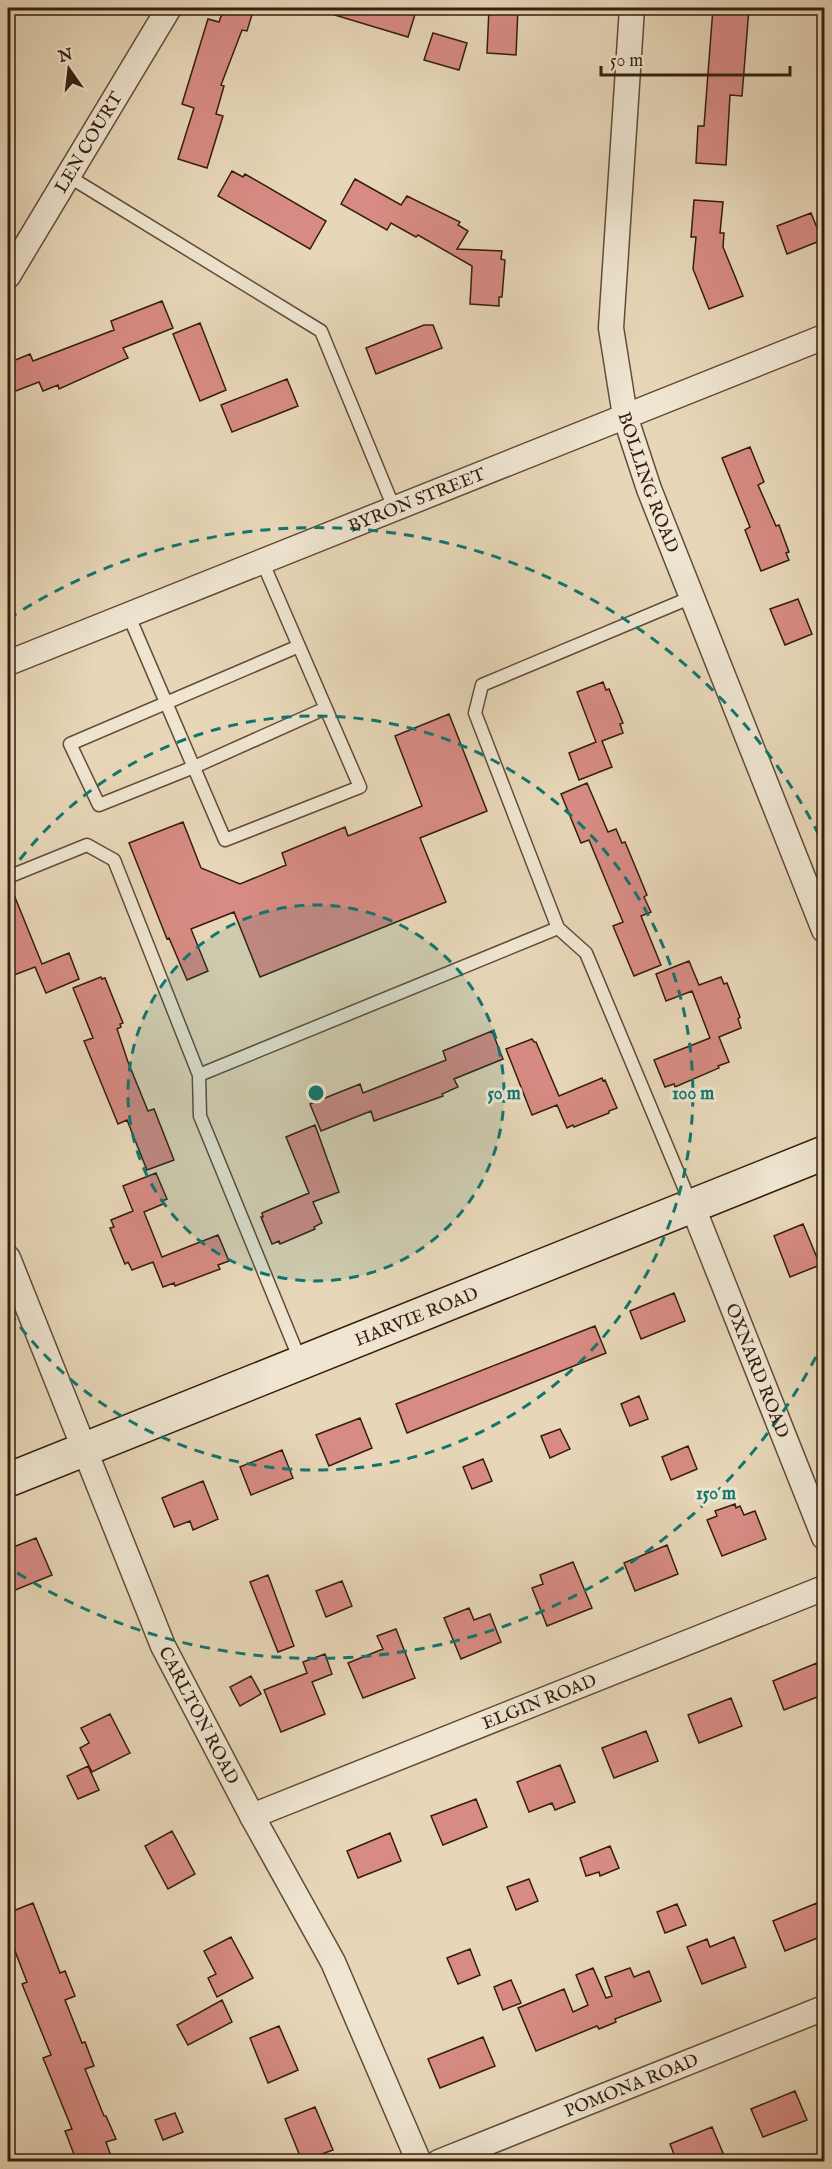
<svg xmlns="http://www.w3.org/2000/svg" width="832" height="2169" viewBox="0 0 832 2169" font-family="'IM FELL English',serif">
  <rect width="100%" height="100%" fill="#e7d7b8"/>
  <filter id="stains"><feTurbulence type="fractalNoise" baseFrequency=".00333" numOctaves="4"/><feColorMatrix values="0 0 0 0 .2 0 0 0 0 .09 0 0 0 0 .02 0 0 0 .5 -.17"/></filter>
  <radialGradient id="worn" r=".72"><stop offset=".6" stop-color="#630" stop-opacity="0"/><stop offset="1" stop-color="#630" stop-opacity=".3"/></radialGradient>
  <path fill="#d78b84" stroke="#351e0e" stroke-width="1.5" d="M 224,8 L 254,8 L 247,31 L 242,30 L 221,85 L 224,86 L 216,114 L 223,116 L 207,168 L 178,159 L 194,108 L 182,104 L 208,19 L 219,22 Z
    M 329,8 L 417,8 L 408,37 L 328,13 Z
    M 489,8 L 518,8 L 516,55 L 487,53 Z
    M 713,8 L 749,8 L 742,96 L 730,95 L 726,165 L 696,163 L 698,126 L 704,126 Z
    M 433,33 L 467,43 L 459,70 L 424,60 Z
    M 232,171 L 243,177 L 245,174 L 326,221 L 310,249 L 218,196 Z
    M 355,179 L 401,205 L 407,196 L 460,222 L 458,225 L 468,231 L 457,249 L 502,251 L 501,259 L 505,260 L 502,297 L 499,297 L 499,306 L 470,304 L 472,266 L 418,235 L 416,237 L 391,223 L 387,230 L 341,204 Z
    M 694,200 L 723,202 L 720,233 L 724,233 L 723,247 L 743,296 L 709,309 L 693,269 L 696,237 L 691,237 Z
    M 811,213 L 822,240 L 787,254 L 777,226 Z
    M 162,301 L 173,328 L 123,348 L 128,358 L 59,389 L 58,385 L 43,391 L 39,382 L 8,394 L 8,363 L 30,354 L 33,361 L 114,330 L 111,321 Z
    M 200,323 L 226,390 L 200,401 L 173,334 Z
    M 424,325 L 433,325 L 442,348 L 376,374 L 366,348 Z
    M 287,379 L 298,406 L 232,432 L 221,405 Z
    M 750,447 L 764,482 L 758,485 L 776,526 L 779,525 L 789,552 L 786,553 L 789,560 L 761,571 L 745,530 L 750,527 L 722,458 Z
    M 798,599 L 812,634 L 785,645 L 770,609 Z
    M 603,682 L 606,690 L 609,689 L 623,723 L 620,724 L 623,733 L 602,741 L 612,767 L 579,780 L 569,753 L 596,742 L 577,692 Z
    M 449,714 L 487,811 L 420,838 L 446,902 L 260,977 L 234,912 L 191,929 L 208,971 L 187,980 L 169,938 L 167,939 L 129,843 L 183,822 L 201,868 L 240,884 L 286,865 L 282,853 L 345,827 L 348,836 L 422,806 L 395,736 Z
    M 587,783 L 608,832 L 616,829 L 622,843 L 625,842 L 647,895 L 644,897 L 651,912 L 641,916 L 661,965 L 634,976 L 613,926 L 623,922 L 589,840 L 581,843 L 561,794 Z
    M 8,885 L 10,885 L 42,964 L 69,953 L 79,979 L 46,993 L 35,967 L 14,975 L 8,960 Z
    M 689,961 L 699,985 L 721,977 L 724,984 L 727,983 L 740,1017 L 738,1019 L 741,1028 L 719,1037 L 729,1062 L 718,1066 L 719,1068 L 675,1087 L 674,1084 L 665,1087 L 654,1060 L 710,1038 L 692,991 L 666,1001 L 656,974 Z
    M 101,977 L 102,979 L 105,978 L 123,1023 L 120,1024 L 121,1027 L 117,1029 L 128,1062 L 148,1111 L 154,1109 L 174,1160 L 147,1170 L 127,1120 L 118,1124 L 84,1041 L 93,1038 L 73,988 Z
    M 492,1031 L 503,1059 L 454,1079 L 458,1087 L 442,1094 L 443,1096 L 374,1121 L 371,1111 L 321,1131 L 310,1104 L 360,1084 L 363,1093 L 446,1060 L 443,1051 Z
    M 532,1039 L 534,1042 L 536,1042 L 559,1096 L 602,1078 L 603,1081 L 605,1080 L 617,1108 L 609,1111 L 609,1113 L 574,1127 L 573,1125 L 567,1128 L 557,1105 L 532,1115 L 506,1049 Z
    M 315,1125 L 339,1192 L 313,1202 L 322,1223 L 314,1227 L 315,1229 L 280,1244 L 279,1241 L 272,1244 L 261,1217 L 263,1217 L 262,1213 L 309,1193 L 286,1137 Z
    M 156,1173 L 167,1199 L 162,1201 L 163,1204 L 144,1212 L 162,1257 L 218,1235 L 229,1261 L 218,1265 L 220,1269 L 175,1286 L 174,1283 L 163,1287 L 153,1262 L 132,1270 L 128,1262 L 125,1264 L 110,1228 L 114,1227 L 111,1220 L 133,1211 L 123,1186 Z
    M 803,1224 L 820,1265 L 790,1277 L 774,1236 Z
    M 674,1293 L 685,1321 L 641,1339 L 630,1311 Z
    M 595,1326 L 606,1353 L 407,1433 L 396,1404 Z
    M 639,1396 L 648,1419 L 630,1426 L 621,1404 Z
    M 360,1418 L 372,1448 L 329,1466 L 316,1435 Z
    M 560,1429 L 570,1449 L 550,1458 L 541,1436 Z
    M 688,1446 L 697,1469 L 671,1480 L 662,1457 Z
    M 282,1450 L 293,1478 L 251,1495 L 240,1467 Z
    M 483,1459 L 492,1481 L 472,1489 L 463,1467 Z
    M 203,1481 L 218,1519 L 193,1530 L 190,1521 L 174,1527 L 162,1498 Z
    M 735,1504 L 736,1508 L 740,1506 L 744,1515 L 755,1511 L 766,1539 L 722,1556 L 707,1520 L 717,1516 L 715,1511 Z
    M 36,1538 L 52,1575 L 8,1593 L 8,1559 L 14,1556 L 11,1548 Z
    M 667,1545 L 678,1574 L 635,1591 L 624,1563 Z
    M 573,1562 L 592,1608 L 547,1626 L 532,1588 L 543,1584 L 540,1575 Z
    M 268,1575 L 294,1646 L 278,1652 L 250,1582 Z
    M 342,1581 L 352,1606 L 326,1617 L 316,1591 Z
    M 469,1608 L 474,1620 L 490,1614 L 501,1642 L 461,1659 L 444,1618 Z
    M 396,1629 L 415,1678 L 363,1698 L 348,1663 L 383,1649 L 377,1636 Z
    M 325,1654 L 332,1674 L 312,1682 L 325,1714 L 281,1732 L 264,1690 L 307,1673 L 303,1662 Z
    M 817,1663 L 825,1683 L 825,1694 L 784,1710 L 773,1681 Z
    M 251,1676 L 261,1694 L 240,1706 L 230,1687 Z
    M 731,1698 L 742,1726 L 699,1743 L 688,1715 Z
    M 110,1714 L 130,1753 L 92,1772 L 80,1748 L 89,1743 L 81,1728 Z
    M 646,1731 L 658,1761 L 614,1778 L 602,1748 Z
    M 560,1765 L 575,1802 L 555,1810 L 552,1803 L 529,1812 L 517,1782 Z
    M 88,1766 L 99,1790 L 78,1799 L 67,1776 Z
    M 476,1799 L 487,1827 L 443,1845 L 431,1816 Z
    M 172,1831 L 195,1874 L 168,1889 L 145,1846 Z
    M 390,1833 L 401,1861 L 358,1878 L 347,1851 Z
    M 610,1846 L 619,1868 L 600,1876 L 599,1872 L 586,1876 L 580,1858 Z
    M 529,1879 L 538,1901 L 516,1910 L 507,1887 Z
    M 33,1903 L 60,1973 L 65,1971 L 75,1996 L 65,2000 L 82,2043 L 85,2042 L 94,2066 L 85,2069 L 104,2116 L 106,2116 L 116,2139 L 106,2142 L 113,2162 L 77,2162 L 65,2131 L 72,2129 L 43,2058 L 51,2055 L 22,1984 L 27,1982 L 8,1933 L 8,1913 Z
    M 817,1903 L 825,1922 L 825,1935 L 785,1951 L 773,1921 Z
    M 677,1904 L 686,1925 L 665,1933 L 657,1912 Z
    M 231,1937 L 253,1978 L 217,1997 L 208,1978 L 216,1974 L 204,1951 Z
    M 734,1937 L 746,1967 L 702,1984 L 687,1947 L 707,1939 L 710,1947 Z
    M 470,1949 L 480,1975 L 458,1984 L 447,1958 Z
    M 593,1968 L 606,1998 L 612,1996 L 605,1977 L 630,1968 L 634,1977 L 649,1971 L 661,2001 L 615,2019 L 616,2022 L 599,2029 L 597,2026 L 536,2051 L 518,2008 L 564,1989 L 573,2012 L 588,2005 L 576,1975 Z
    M 511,1980 L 521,2003 L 503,2010 L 494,1987 Z
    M 222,2000 L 232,2022 L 188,2045 L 177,2025 Z
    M 279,2026 L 298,2070 L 268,2083 L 250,2038 Z
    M 483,2037 L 495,2066 L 440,2088 L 428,2059 Z
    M 795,2091 L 807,2120 L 763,2137 L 751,2109 Z
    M 315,2107 L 333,2150 L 302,2161 L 285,2119 Z
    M 175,2113 L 183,2132 L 163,2140 L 155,2120 Z
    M 712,2127 L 723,2153 L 715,2156 L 717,2162 L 677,2162 L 670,2144 Z"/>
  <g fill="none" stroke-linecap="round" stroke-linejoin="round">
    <g stroke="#624c38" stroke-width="15">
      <path id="lane" d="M 68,176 L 321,331 L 394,508
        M 128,614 L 225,840 L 360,787 L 262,561
        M 299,646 L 70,744 L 99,805 L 194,767 L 326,708
        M 8,877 L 87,845 L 114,860 L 199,1075 L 200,1116 L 300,1360
        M 199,1075 L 558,928
        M 691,1204 L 586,953 L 558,928 L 475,713 L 482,685 L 692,597"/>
    </g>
    <g stroke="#624c38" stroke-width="27">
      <g id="street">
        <path id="s1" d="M 632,8 L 611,328 L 625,416 L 649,489 L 824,930"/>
        <path id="s2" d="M 8,276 L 169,8"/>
        <path id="s3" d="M 8,663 L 824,337"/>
        <path id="s4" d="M 692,1205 L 824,1537"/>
        <path id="s5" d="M 8,1258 L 163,1646 L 252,1816 L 333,1962 L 419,2162"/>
        <path id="s6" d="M 252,1816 L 824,1588"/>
        <path id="s7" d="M 439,2162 L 824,2008"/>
      </g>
    </g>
    <g stroke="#351e0e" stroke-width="36">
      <g id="secondary">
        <path id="s8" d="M 8,1480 L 824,1153"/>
      </g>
    </g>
    <use href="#lane" stroke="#efe5d1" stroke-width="12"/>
    <use href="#street" stroke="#efe5d1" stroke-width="24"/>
    <use href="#secondary" stroke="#efe5d1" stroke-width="33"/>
  </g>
  <circle cx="316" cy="1093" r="188" fill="#0f766e" fill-opacity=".12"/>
  <g fill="none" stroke="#0f766e" stroke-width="3" stroke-dasharray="10 8">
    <circle cx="316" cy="1093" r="188"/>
    <path d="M9 874A377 377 0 1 1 9 1312"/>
    <path d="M824 1341A565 565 0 0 1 8 1567M8 619A565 565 0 0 1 824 845"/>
  </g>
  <g text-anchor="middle" stroke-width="6" stroke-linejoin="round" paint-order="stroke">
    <g font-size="18" fill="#351e0e" stroke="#efe5d1">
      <text dy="6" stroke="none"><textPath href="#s2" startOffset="156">LEN COURT</textPath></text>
      <text dy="6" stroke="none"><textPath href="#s1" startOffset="480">BOLLING ROAD</textPath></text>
      <text dy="6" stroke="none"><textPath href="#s3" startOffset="440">BYRON STREET</textPath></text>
      <text dy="6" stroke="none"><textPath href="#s8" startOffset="440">HARVIE ROAD</textPath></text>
      <text dy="6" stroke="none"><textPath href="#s4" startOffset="178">OXNARD ROAD</textPath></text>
      <text dy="6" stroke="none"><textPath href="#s6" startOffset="309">ELGIN ROAD</textPath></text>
      <text dy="6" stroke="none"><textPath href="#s5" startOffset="496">CARLTON ROAD</textPath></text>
      <text dy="6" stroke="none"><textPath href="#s7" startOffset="207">POMONA ROAD</textPath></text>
    </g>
  </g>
  <circle cx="316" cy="1093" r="9" fill="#0f766e" stroke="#efe5d1" stroke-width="3"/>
  <g font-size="18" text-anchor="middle" font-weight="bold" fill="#0f766e" stroke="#efe5d1" stroke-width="6" stroke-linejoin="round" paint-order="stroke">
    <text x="504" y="1099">50 m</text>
    <text x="693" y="1099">100 m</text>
    <text x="716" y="1499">150 m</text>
  </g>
  <rect width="832" height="2169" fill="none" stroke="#e7d7b8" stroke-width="30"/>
  <rect x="9" y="9" width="814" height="2151" fill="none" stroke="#351e0e" stroke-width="3"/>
  <rect x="15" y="15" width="802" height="2139" fill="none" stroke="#351e0e" stroke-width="1.5"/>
  <g transform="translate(69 69) rotate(346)" stroke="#efe5d1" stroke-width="4.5" paint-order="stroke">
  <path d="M0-4.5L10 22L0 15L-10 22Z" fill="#351e0e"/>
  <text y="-9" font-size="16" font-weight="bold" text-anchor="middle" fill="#351e0e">N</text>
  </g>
  <path d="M601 66v9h189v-9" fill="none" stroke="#351e0e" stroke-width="3"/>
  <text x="610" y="66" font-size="18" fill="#351e0e" stroke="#efe5d1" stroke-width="4.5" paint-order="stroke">50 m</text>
  <rect width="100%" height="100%" filter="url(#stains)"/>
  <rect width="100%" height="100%" fill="url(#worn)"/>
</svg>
